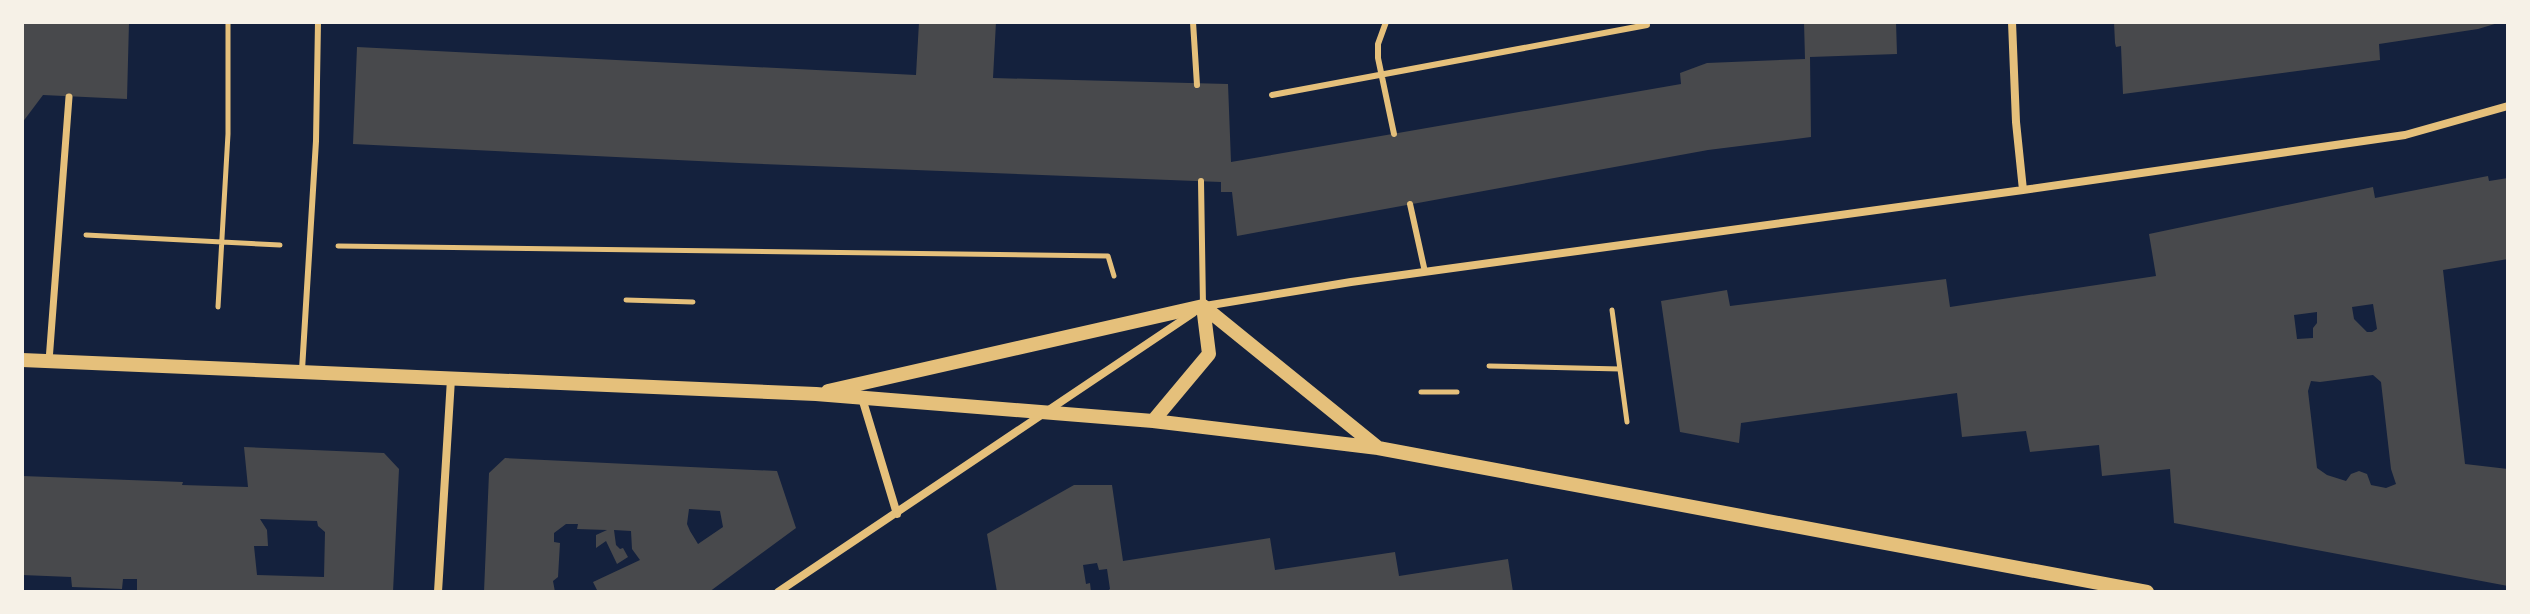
<svg xmlns="http://www.w3.org/2000/svg" width="2530" height="614" viewBox="0 0 2530 614" font-family="'Sofia Sans Condensed',sans-serif">
  <rect width="100%" height="100%" fill="#14213d"/>
  <path fill="#48494c" fill-rule="evenodd" d="M 22,22 L 129,22 L 127,99 L 43,95 L 22,123 Z
    M 919,22 L 996,22 L 993,78 L 1228,84 L 1231,162 L 1681,84 L 1680,73 L 1707,63 L 1805,59 L 1804,22 L 1896,22 L 1897,54 L 1810,57 L 1811,137 L 1708,150 L 1237,236 L 1232,192 L 1221,192 L 1221,182 L 739,163 L 353,144 L 357,47 L 916,75 Z
    M 2114,22 L 2498,22 L 2498,23 L 2478,29 L 2379,44 L 2380,60 L 2123,94 L 2121,46 L 2116,47 L 2115,43 Z
    M 2488,176 L 2489,181 L 2508,178 L 2508,259 L 2443,270 L 2465,464 L 2508,469 L 2508,586 L 2174,523 L 2170,469 L 2102,476 L 2099,445 L 2030,452 L 2026,431 L 1962,437 L 1957,393 L 1741,423 L 1739,443 L 1680,432 L 1661,301 L 1727,290 L 1730,306 L 1946,279 L 1950,307 L 2156,276 L 2149,234 L 2373,187 L 2375,198 ZM 2373,304 L 2377,329 L 2372,332 L 2367,332 L 2354,319 L 2352,307 ZM 2317,312 L 2317,323 L 2313,328 L 2313,338 L 2297,339 L 2294,315 ZM 2373,375 L 2381,382 L 2391,469 L 2396,484 L 2386,488 L 2371,485 L 2367,474 L 2359,471 L 2351,474 L 2346,481 L 2327,475 L 2317,468 L 2308,391 L 2311,381 L 2320,382 Z
    M 244,447 L 384,453 L 399,469 L 393,592 L 137,592 L 137,579 L 123,579 L 122,589 L 98,588 L 72,587 L 71,577 L 22,575 L 22,476 L 183,482 L 182,485 L 248,487 ZM 260,519 L 317,521 L 318,526 L 325,532 L 324,577 L 257,575 L 254,546 L 268,546 L 267,530 Z
    M 505,458 L 777,471 L 796,528 L 709,592 L 598,592 L 593,582 L 640,560 L 632,549 L 631,531 L 614,530 L 616,545 L 620,549 L 623,548 L 628,557 L 617,564 L 606,541 L 596,548 L 596,535 L 607,530 L 577,529 L 578,524 L 566,524 L 554,533 L 554,542 L 560,543 L 558,577 L 553,581 L 555,592 L 484,592 L 489,473 ZM 689,509 L 720,511 L 723,527 L 698,544 L 690,531 L 687,524 Z
    M 1074,485 L 1112,485 L 1123,561 L 1270,538 L 1275,570 L 1395,552 L 1399,576 L 1508,559 L 1513,592 L 1106,592 L 1110,589 L 1107,569 L 1099,570 L 1097,563 L 1083,565 L 1086,584 L 1090,583 L 1091,592 L 997,592 L 987,534 Z"/>
  <g fill="none" stroke-linecap="round" stroke-linejoin="round">
    <path stroke="#e5c07b" stroke-width="5" d="M 86,235 L 280,245
      M 338,246 L 1108,256 L 1114,276
      M 626,300 L 693,302
      M 218,307 L 228,134 L 228,22
      M 1612,310 L 1627,422
      M 1489,366 L 1620,369
      M 1421,392 L 1457,392"/>
    <path stroke="#e5c07b" stroke-width="6" d="M 1193,22 L 1197,85
      M 1386,22 L 1378,44 L 1378,58 L 1394,134
      M 1272,95 L 1647,25
      M 1201,181 L 1203,306
      M 1410,204 L 1425,272
      M 302,370 L 316,141 L 318,22"/>
    <path stroke="#e5c07b" stroke-width="7" d="M 49,361 L 69,97"/>
    <path stroke="#e5c07b" stroke-width="8" d="M 2012,22 L 2016,122 L 2023,190
      M 1205,306 L 1351,282 L 2023,190 L 2405,135 L 2508,106
      M 862,398 L 897,514
      M 438,592 L 451,379
      M 778,592 L 1193,313"/>
    <path stroke="#e5c07b" stroke-width="14" d="M 1203,306 L 1377,447
      M 22,360 L 816,394 L 1153,421 L 1378,448 L 2147,592
      M 828,391 L 1203,306
      M 1153,421 L 1209,354 L 1203,306"/>
  </g>
  <rect width="2530" height="614" fill="none" stroke="#f6f1e7" stroke-width="48"/>
</svg>
